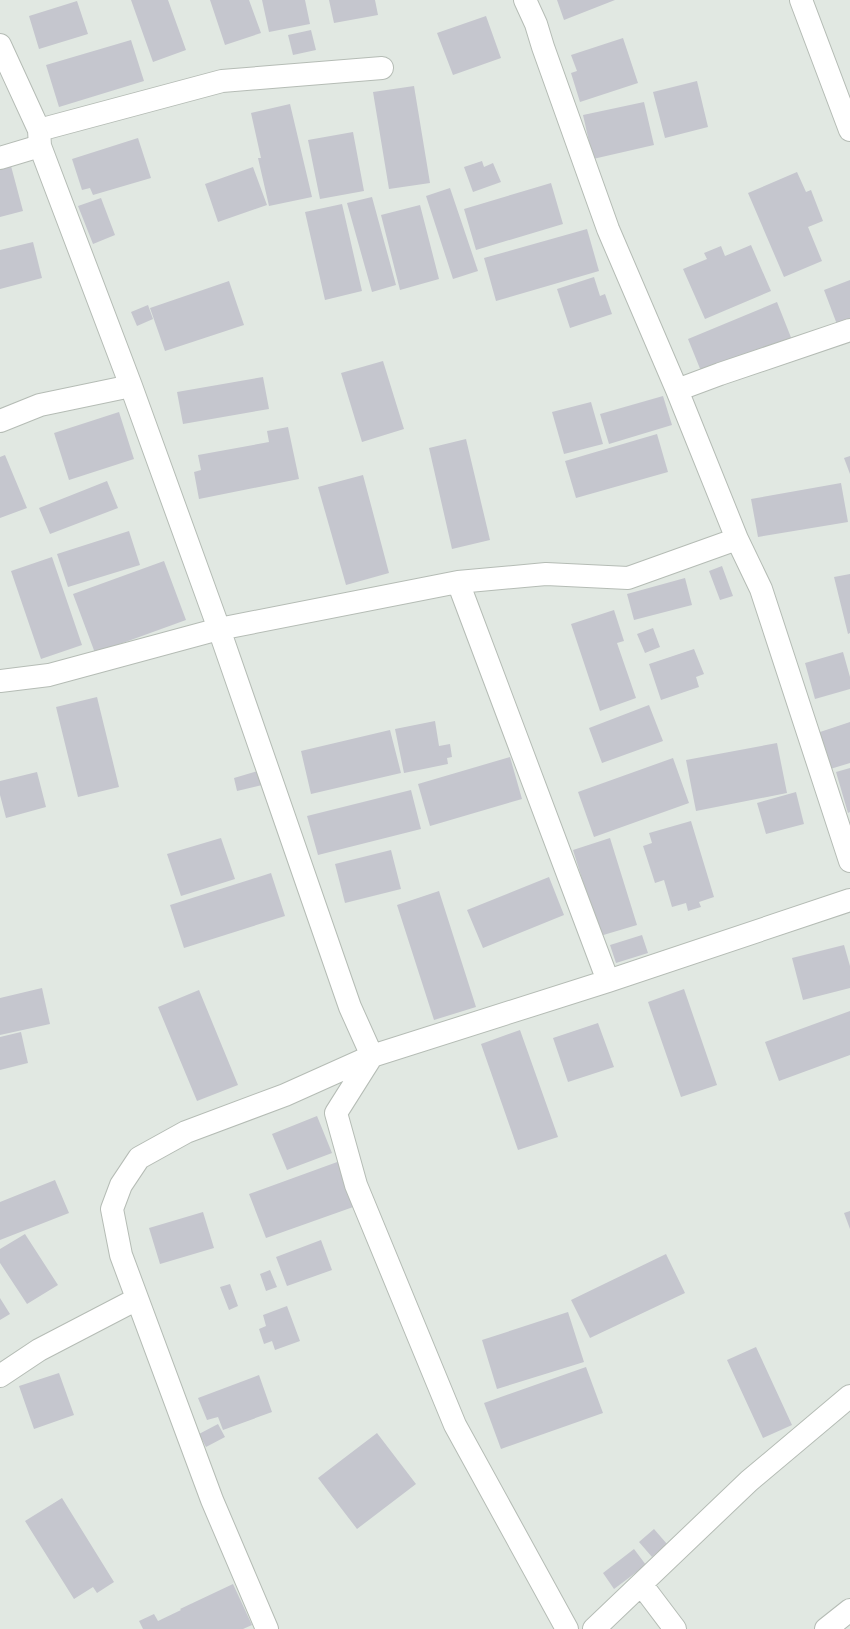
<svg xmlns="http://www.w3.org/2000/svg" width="850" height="1629" viewBox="0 0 850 1629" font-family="Arial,sans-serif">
  <rect width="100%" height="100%" fill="#e1e8e2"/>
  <path fill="#c5c6ce" d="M 131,0 L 168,0 L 186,50 L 153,62 Z
    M 210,0 L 249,0 L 261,33 L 225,45 Z
    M 262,0 L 305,0 L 310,24 L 269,32 Z
    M 329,0 L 375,0 L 378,15 L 334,23 Z
    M 557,0 L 615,0 L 564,20 Z
    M 77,1 L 88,34 L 39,49 L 29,16 Z
    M 486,16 L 501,58 L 453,75 L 437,33 Z
    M 311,30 L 316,50 L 293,55 L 288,35 Z
    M 623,38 L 638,83 L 580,102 L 571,73 L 577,71 L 571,55 Z
    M 131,40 L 144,81 L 59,107 L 46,65 Z
    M 697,81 L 708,127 L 665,138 L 653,92 Z
    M 414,86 L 430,183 L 389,189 L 373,92 Z
    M 644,102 L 654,145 L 593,159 L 583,115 Z
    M 290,104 L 312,197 L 269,206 L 258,158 L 261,158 L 251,113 Z
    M 353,132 L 364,191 L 320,199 L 308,140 Z
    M 138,138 L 151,178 L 93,195 L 90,188 L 82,190 L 72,159 Z
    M 482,161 L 484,167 L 493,163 L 501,182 L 473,192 L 464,167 Z
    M 11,166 L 23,211 L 0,217 L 0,169 Z
    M 253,167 L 267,205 L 218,222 L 205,184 Z
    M 797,172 L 806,192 L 811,190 L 823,221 L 808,227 L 822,261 L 784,277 L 748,193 Z
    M 551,183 L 563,224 L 476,250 L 464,209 Z
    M 450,188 L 478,271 L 453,279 L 426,196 Z
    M 372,197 L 396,285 L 372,292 L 347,203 Z
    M 101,198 L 115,235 L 93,244 L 78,206 Z
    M 342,204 L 362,291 L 325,300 L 305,212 Z
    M 420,205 L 439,279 L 400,290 L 381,215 Z
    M 587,229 L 599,271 L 496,301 L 484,258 Z
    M 33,242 L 42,278 L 0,289 L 0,250 Z
    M 751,245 L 771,291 L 705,319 L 683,269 L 707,259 L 704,253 L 721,246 L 725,256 Z
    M 594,277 L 600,296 L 605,294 L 612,314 L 570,328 L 557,289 Z
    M 850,280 L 850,322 L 838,327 L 824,290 Z
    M 229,281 L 244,325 L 165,351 L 150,308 Z
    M 777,302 L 792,340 L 703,376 L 688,339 Z
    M 148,305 L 153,319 L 137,326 L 131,312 Z
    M 383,361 L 404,429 L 362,442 L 341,373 Z
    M 263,377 L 269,409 L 183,424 L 177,392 Z
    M 663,396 L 672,425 L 609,444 L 600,414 Z
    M 591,402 L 603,444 L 564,454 L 552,412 Z
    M 119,412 L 134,459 L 69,480 L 54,433 Z
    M 288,427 L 299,479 L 199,499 L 194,472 L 201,470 L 198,455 L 269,442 L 267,431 Z
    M 657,434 L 668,472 L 576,498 L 565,461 Z
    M 466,439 L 490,540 L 452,549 L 429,448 Z
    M 5,455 L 27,508 L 0,518 L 0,457 Z
    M 850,456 L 850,474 L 844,458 Z
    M 363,475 L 389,573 L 346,585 L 318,487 Z
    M 107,481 L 118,508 L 50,534 L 39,508 Z
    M 841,483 L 848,522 L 758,537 L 751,499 Z
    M 129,531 L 140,565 L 68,587 L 57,554 Z
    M 52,557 L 82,645 L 41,659 L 11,571 Z
    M 164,561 L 186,620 L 95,653 L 73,594 Z
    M 722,566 L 733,596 L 720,600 L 709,571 Z
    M 850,574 L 850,633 L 848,634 L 834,577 Z
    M 685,578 L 692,605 L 634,620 L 627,594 Z
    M 614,610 L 624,641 L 617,643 L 636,698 L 600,711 L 571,624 Z
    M 653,628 L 660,647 L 645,653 L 637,634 Z
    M 694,649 L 704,674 L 696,677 L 699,687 L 661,700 L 649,664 Z
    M 843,652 L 850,677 L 850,689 L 815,699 L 805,663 Z
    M 97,697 L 119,787 L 78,797 L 56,707 Z
    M 649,705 L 663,741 L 602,763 L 589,728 Z
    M 435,721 L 439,746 L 450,744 L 452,757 L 447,758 L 448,764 L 404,773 L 395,729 Z
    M 850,722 L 850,763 L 827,770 L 814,734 Z
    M 390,730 L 401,773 L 311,794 L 301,751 Z
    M 777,743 L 787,793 L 696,811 L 686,760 Z
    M 510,757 L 522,799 L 430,826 L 418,784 Z
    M 673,758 L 689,803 L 594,837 L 578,792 Z
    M 850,768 L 850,812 L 848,813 L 836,772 Z
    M 258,771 L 262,785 L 237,791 L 234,778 Z
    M 37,772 L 46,807 L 6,818 L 0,795 L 0,781 Z
    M 411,790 L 421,829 L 318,855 L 307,816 Z
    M 796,792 L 804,824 L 766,834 L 757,803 Z
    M 691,821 L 714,897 L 699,902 L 701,907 L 688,911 L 686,903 L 672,907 L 664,880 L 655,883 L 643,846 L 652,843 L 649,833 Z
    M 221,838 L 235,879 L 181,896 L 167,854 Z
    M 610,838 L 637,925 L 600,936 L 573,850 Z
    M 391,850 L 401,889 L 345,903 L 335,864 Z
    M 271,873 L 285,916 L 184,948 L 170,905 Z
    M 549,877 L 564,915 L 483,948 L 467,910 Z
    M 439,891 L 476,1007 L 434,1020 L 397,905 Z
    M 642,935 L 648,953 L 616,963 L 610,945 Z
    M 844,945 L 850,966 L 850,988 L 803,1000 L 792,958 Z
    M 42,988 L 50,1024 L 0,1035 L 0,998 Z
    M 684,989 L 717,1085 L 681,1097 L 648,1002 Z
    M 199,990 L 238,1085 L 197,1101 L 158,1007 Z
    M 850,1011 L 850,1055 L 779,1081 L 765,1042 Z
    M 598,1023 L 614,1067 L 568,1082 L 553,1038 Z
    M 520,1030 L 558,1137 L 518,1150 L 481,1044 Z
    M 21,1032 L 28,1063 L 0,1070 L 0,1037 Z
    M 317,1116 L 332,1153 L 287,1170 L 272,1134 Z
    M 340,1161 L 356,1206 L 266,1238 L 249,1194 Z
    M 55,1180 L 69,1213 L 0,1240 L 0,1202 Z
    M 850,1211 L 850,1229 L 844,1213 Z
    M 203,1212 L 214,1248 L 160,1264 L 149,1228 Z
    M 25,1234 L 58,1285 L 27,1304 L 0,1263 L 0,1249 Z
    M 321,1240 L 332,1270 L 287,1286 L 276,1257 Z
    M 666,1254 L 685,1293 L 590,1338 L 571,1300 Z
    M 270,1270 L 277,1287 L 266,1291 L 260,1274 Z
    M 230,1284 L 238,1306 L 229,1310 L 220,1287 Z
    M 0,1298 L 10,1314 L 0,1320 Z
    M 287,1306 L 300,1341 L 275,1350 L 272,1341 L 264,1344 L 259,1329 L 266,1326 L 263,1315 Z
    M 568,1312 L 584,1362 L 497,1389 L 482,1340 Z
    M 756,1347 L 792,1425 L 763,1438 L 727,1360 Z
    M 586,1367 L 603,1413 L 501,1449 L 484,1403 Z
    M 59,1373 L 74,1415 L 34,1429 L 19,1386 Z
    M 259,1375 L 272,1412 L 223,1430 L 218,1417 L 207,1420 L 198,1398 Z
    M 218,1424 L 225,1437 L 206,1447 L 199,1434 Z
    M 377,1433 L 416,1484 L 357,1529 L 318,1478 Z
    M 62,1498 L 114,1582 L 97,1593 L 93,1587 L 74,1599 L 25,1521 Z
    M 654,1529 L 667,1544 L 652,1557 L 639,1542 Z
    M 634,1549 L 646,1565 L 614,1589 L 603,1573 Z
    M 233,1584 L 252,1625 L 243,1629 L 143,1629 L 139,1621 L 154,1614 L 158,1621 L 181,1610 L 180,1609 Z"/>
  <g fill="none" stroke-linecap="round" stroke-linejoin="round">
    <g stroke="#b5bcb5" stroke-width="24">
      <path id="minor" d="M 525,0 L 536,24 L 543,47 L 608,229 L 677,390
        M 801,0 L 850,130
        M 0,45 L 39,130 L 40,146 L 131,386 L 219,629 L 350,1007 L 372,1056 L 336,1113 L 356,1185 L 455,1425 L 567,1629
        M 39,130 L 222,81 L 382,68
        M 0,158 L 40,146
        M 0,421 L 40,405 L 131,386
        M 737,539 L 677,390 L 720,374 L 850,330
        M 458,582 L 608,981
        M 0,681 L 49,675 L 219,629 L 458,582 L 546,574 L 628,578 L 737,539 L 761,589 L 850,861
        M 0,1376 L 39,1350 L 137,1299
        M 641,1584 L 675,1629
        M 267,1629 L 212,1500 L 121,1255 L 112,1209 L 121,1185 L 139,1158 L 186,1132 L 285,1095 L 372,1056 L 608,981 L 850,900
        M 594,1629 L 749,1481 L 850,1396
        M 826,1629 L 850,1610"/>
    </g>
    <use href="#minor" stroke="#fff" stroke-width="22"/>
  </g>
</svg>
